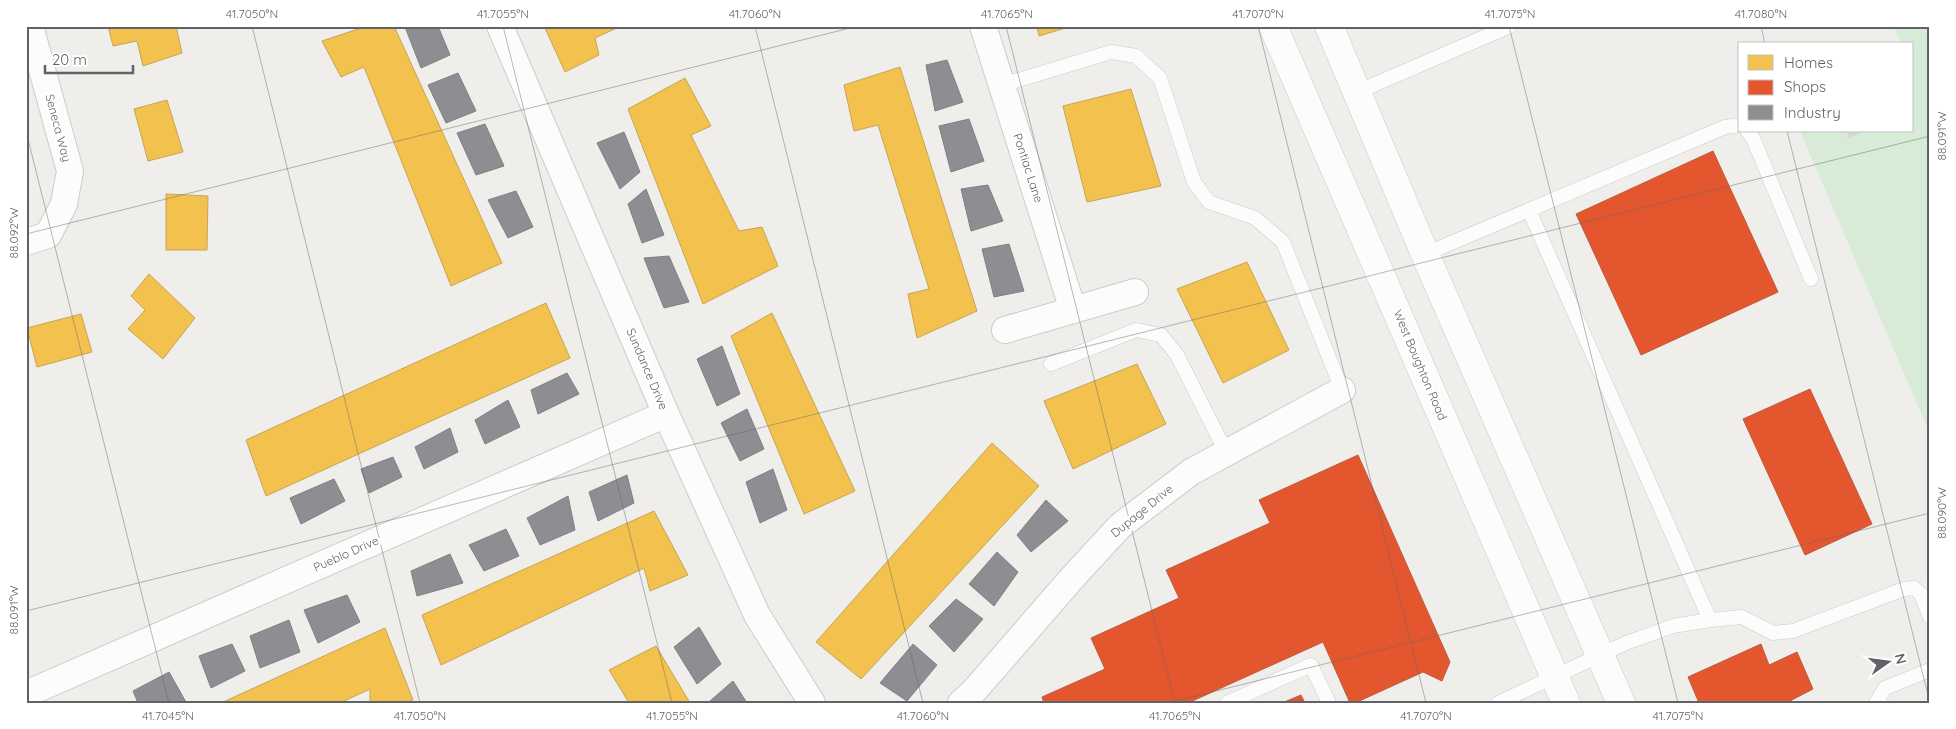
<svg xmlns="http://www.w3.org/2000/svg" width="1956" height="729" viewBox="0 0 1956 729" font-family="Quicksand,sans-serif">
  <rect width="100%" height="100%" fill="#efeeea"/>
  <path fill="#d8ebd6" d="M 1893,26 L 1930,26 L 1930,434 L 1800,131 L 1912,131 L 1912,44 L 1902,44 Z"/>
  <path fill="#f2c14e" stroke="#c6a556" d="M 108,26 L 176,26 L 182,53 L 143,66 L 137,41 L 113,46 Z
    M 367,26 L 394,26 L 502,263 L 451,286 L 364,67 L 341,77 L 322,41 Z
    M 544,26 L 621,26 L 595,38 L 599,55 L 565,72 Z
    M 1037,26 L 1072,26 L 1039,36 Z
    M 900,67 L 977,311 L 917,338 L 908,294 L 929,289 L 878,125 L 854,131 L 844,85 Z
    M 685,78 L 711,126 L 691,135 L 739,231 L 762,227 L 778,266 L 703,304 L 628,109 Z
    M 1131,89 L 1161,186 L 1087,202 L 1063,106 Z
    M 167,100 L 183,152 L 148,161 L 134,109 Z
    M 166,194 L 208,196 L 207,250 L 166,250 Z
    M 1247,262 L 1289,350 L 1223,383 L 1177,289 Z
    M 149,274 L 195,318 L 163,359 L 128,329 L 145,310 L 131,296 Z
    M 546,303 L 570,358 L 266,496 L 246,440 Z
    M 772,313 L 855,491 L 804,514 L 731,336 Z
    M 81,314 L 92,352 L 37,367 L 27,328 Z
    M 1137,364 L 1166,424 L 1073,469 L 1044,401 Z
    M 992,443 L 1039,486 L 861,679 L 816,642 Z
    M 654,511 L 688,575 L 650,591 L 644,568 L 441,665 L 422,615 Z
    M 385,628 L 413,700 L 405,703 L 370,703 L 370,689 L 340,703 L 221,703 Z
    M 656,646 L 690,703 L 629,703 L 609,670 Z"/>
  <path fill="#e4572e" stroke="#bc5b3f" d="M 1713,151 L 1778,292 L 1641,355 L 1576,214 Z
    M 1810,389 L 1872,524 L 1805,555 L 1743,419 Z
    M 1358,455 L 1450,662 L 1442,681 L 1423,672 L 1355,703 L 1350,703 L 1323,642 L 1188,703 L 1044,703 L 1042,697 L 1105,669 L 1091,638 L 1179,598 L 1166,570 L 1270,523 L 1259,500 Z
    M 1761,644 L 1769,665 L 1797,652 L 1813,689 L 1786,703 L 1699,703 L 1688,677 Z
    M 1301,695 L 1305,703 L 1282,703 Z"/>
  <path fill="#8d8d92" stroke="#7f8085" d="M 438,26 L 450,55 L 421,68 L 405,27 Z
    M 947,60 L 963,102 L 935,111 L 926,65 Z
    M 458,73 L 476,111 L 446,123 L 428,85 Z
    M 969,119 L 984,161 L 951,172 L 939,126 Z
    M 485,124 L 504,166 L 476,175 L 457,133 Z
    M 624,132 L 640,172 L 620,189 L 597,143 Z
    M 988,185 L 1003,221 L 971,231 L 961,189 Z
    M 646,189 L 664,235 L 642,243 L 628,204 Z
    M 516,191 L 533,227 L 508,238 L 488,200 Z
    M 1009,244 L 1024,291 L 994,297 L 982,249 Z
    M 669,256 L 689,302 L 664,308 L 644,258 Z
    M 722,346 L 740,394 L 717,406 L 697,359 Z
    M 567,373 L 579,394 L 538,414 L 531,390 Z
    M 508,400 L 520,427 L 485,444 L 475,420 Z
    M 747,409 L 764,449 L 740,461 L 721,423 Z
    M 450,428 L 458,452 L 424,469 L 415,447 Z
    M 393,457 L 402,477 L 369,493 L 361,469 Z
    M 773,469 L 787,510 L 760,523 L 746,482 Z
    M 627,475 L 634,503 L 598,521 L 589,492 Z
    M 334,479 L 345,501 L 301,524 L 290,498 Z
    M 568,496 L 575,530 L 540,545 L 527,518 Z
    M 1046,500 L 1068,521 L 1031,552 L 1017,535 Z
    M 506,529 L 519,556 L 484,571 L 469,545 Z
    M 997,552 L 1018,572 L 994,606 L 969,584 Z
    M 450,554 L 463,583 L 417,596 L 411,571 Z
    M 347,595 L 360,622 L 318,643 L 304,610 Z
    M 956,599 L 983,619 L 954,652 L 929,626 Z
    M 289,620 L 300,652 L 260,668 L 250,636 Z
    M 699,627 L 721,664 L 697,684 L 674,647 Z
    M 232,644 L 245,671 L 211,688 L 199,656 Z
    M 913,644 L 937,665 L 907,701 L 880,683 Z
    M 169,672 L 186,702 L 138,703 L 133,691 Z
    M 733,681 L 747,703 L 711,703 L 710,701 Z"/>
  <path fill="#d6d5d3" stroke="#deddd9" d="M 1846,131 L 1864,131 L 1849,138 Z"/>
  <g fill="none" stroke-linecap="round" stroke-linejoin="round">
    <g stroke="#cbcccc" stroke-width="15">
      <path id="lane" d="M 1002,85 L 1111,52 L 1136,56 L 1160,78 L 1194,182 L 1209,202 L 1255,218 L 1283,242 L 1342,390
        M 1357,92 L 1510,26
        M 1747,131 L 1753,138 L 1811,279
        M 1529,210 L 1710,620 L 1742,617 L 1773,633 L 1793,631 L 1904,589 L 1914,588 L 1921,594 L 1930,617
        M 1425,254 L 1725,127 L 1740,125
        M 1051,364 L 1136,330 L 1161,335 L 1177,355 L 1226,452
        M 1227,703 L 1311,665 L 1329,703
        M 1498,703 L 1626,643 L 1673,626 L 1710,620
        M 1876,703 L 1885,688 L 1930,670"/>
    </g>
    <g stroke="#cbcccc" stroke-width="28">
      <path id="street" d="M 500,26 L 666,414 L 757,615 L 812,703
        M 983,26 L 1073,310
        M 26,242 L 48,235 L 64,204 L 70,171 L 30,26
        M 1005,330 L 1135,292
        M 26,694 L 666,414
        M 961,703 L 974,691 L 1073,577 L 1120,526 L 1191,472 L 1342,390"/>
    </g>
    <g stroke="#cacacb" stroke-width="29">
      <path id="secondary" d="M 1273,26 L 1566,703
        M 1329,26 L 1425,254 L 1621,703"/>
    </g>
    <use href="#lane" stroke="#fdfcfc" stroke-width="14"/>
    <use href="#street" stroke="#fdfcfc" stroke-width="26"/>
    <use href="#secondary" stroke="#fdfcfc" stroke-width="28"/>
  </g>
  <path fill="none" stroke="#5f6368" stroke-width="1" stroke-opacity="0.45" d="M 252,26 L 420,703M 503,26 L 672,703M 755,26 L 923,703M 1006,26 L 1175,703M 1258,26 L 1426,703M 1509,26 L 1678,703M 1761,26 L 1765,44M 26,131 L 169,703M 1787,131 L 1930,703M 26,234 L 858,26M 26,611 L 1930,136M 1168,703 L 1930,513"/>
  <g text-anchor="middle" stroke-width="5" stroke-linejoin="round" paint-order="stroke">
    <g font-size="12" fill="#5f6368" stroke="#fff">
      <text transform="translate(58 128) rotate(75)" y="4">Seneca Way</text>
      <text transform="translate(1028 168) rotate(72)" y="4">Pontiac Lane</text>
      <text transform="translate(1420 365) rotate(67)" y="4">West Boughton Road</text>
      <text transform="translate(647 369) rotate(67)" y="4">Sundance Drive</text>
      <text transform="translate(1142 511) rotate(-39)" y="4">Dupage Drive</text>
      <text transform="translate(346 554) rotate(-24)" y="4">Pueblo Drive</text>
    </g>
  </g>
  <rect width="1956" height="729" fill="none" stroke="#ffffff" stroke-width="55"/>
  <rect x="1738" y="42" width="175" height="90" fill="#ffffff" stroke="#bfc1c3"/>
  <rect x="1748" y="55" width="25" height="15" fill="#f2c14e" stroke="#bfc1c3"/>
  <text x="1784" y="68" font-size="15" fill="#5f6368">Homes</text>
  <rect x="1748" y="80" width="25" height="15" fill="#e4572e" stroke="#bfc1c3"/>
  <text x="1784" y="92" font-size="15" fill="#5f6368">Shops</text>
  <rect x="1748" y="105" width="25" height="15" fill="#8d8d92" stroke="#bfc1c3"/>
  <text x="1784" y="118" font-size="15" fill="#5f6368">Industry</text>
  <g transform="translate(1888 662) rotate(76)" stroke="#ffffff" stroke-width="4" paint-order="stroke">
  <path d="M0-4L9 19L0 12L-9 19Z" fill="#5f6368"/>
  <text y="-8" font-size="14" font-weight="bold" text-anchor="middle" fill="#5f6368">N</text>
  </g>
  <path d="M45 65v8h88v-8" fill="none" stroke="#5f6368" stroke-width="2.5"/>
  <text x="52" y="65" font-size="15" fill="#5f6368" stroke="#ffffff" stroke-width="4" paint-order="stroke">20 m</text>
  <rect x="28" y="28" width="1900" height="674" fill="none" stroke="#5f6368" stroke-width="2"/>
  <g font-size="12" text-anchor="middle" fill="#5f6368">
    <text x="252" y="18">41.7050°N</text>
    <text x="503" y="18">41.7055°N</text>
    <text x="755" y="18">41.7060°N</text>
    <text x="1007" y="18">41.7065°N</text>
    <text x="1258" y="18">41.7070°N</text>
    <text x="1510" y="18">41.7075°N</text>
    <text x="1761" y="18">41.7080°N</text>
    <text transform="translate(1942 136) rotate(-90)" y="4">88.091°W</text>
    <text transform="translate(14 233) rotate(-90)" y="4">88.092°W</text>
    <text transform="translate(1942 513) rotate(-90)" y="4">88.090°W</text>
    <text transform="translate(14 610) rotate(-90)" y="4">88.091°W</text>
    <text x="168" y="720">41.7045°N</text>
    <text x="420" y="720">41.7050°N</text>
    <text x="672" y="720">41.7055°N</text>
    <text x="923" y="720">41.7060°N</text>
    <text x="1175" y="720">41.7065°N</text>
    <text x="1426" y="720">41.7070°N</text>
    <text x="1678" y="720">41.7075°N</text>
  </g>
</svg>
